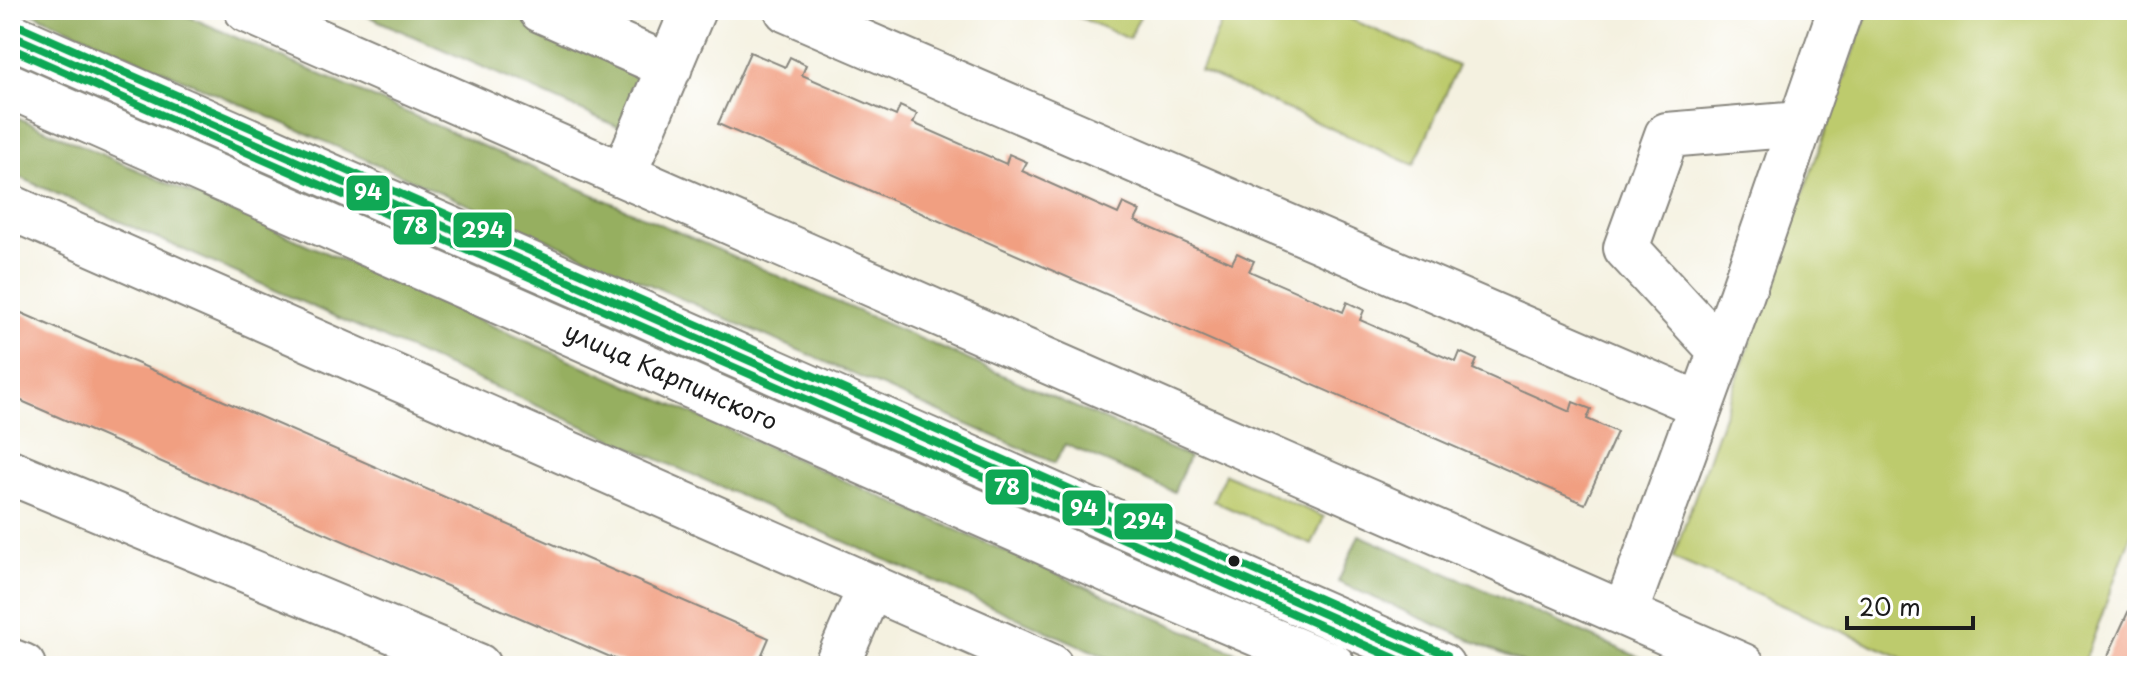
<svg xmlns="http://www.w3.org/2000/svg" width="2147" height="676" viewBox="0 0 2147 676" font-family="'Playpen Sans',sans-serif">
  <rect width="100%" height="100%" fill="#fff"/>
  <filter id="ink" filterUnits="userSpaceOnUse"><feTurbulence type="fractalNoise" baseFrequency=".0125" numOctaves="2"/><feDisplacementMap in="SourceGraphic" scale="16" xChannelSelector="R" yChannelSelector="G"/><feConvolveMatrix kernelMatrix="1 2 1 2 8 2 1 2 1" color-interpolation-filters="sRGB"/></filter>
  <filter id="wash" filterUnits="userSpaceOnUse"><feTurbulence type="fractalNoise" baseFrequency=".006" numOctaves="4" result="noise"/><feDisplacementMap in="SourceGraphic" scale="32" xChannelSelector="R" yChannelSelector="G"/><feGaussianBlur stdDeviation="1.8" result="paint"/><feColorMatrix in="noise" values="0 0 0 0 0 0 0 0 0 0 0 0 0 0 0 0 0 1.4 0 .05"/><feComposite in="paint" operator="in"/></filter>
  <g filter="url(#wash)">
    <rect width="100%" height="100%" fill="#f4f1e0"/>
    <path fill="#bdcb6d" stroke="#6c7444" stroke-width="2" d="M 1063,10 L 1143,10 L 1129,39 Z
      M 1227,10 L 1330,10 L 1458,66 L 1414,165 L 1200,71 Z
      M 1869,10 L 2137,10 L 2137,518 L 2083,666 L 1921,666 L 1673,558 Z
      M 1225,474 L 1324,517 L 1312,545 L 1213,501 Z"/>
    <path fill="#96af60" stroke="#59663e" stroke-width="2" d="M 26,10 L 174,10 L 1189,457 L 1174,492 L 1065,444 L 1055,463 Z
      M 354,10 L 521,10 L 661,72 L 634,134 Z
      M 10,114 L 1264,665 L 1126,666 L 10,173 Z
      M 1359,535 L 1659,666 L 1530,666 L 1338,582 Z"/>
    <g id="blocks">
      <path fill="#f19f81" d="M 750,52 L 785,67 L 790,57 L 806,65 L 802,75 L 896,116 L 900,106 L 917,114 L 913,123 L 1006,164 L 1009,154 L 1027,162 L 1022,171 L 1118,214 L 1123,203 L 1140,211 L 1135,221 L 1232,263 L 1237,253 L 1254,261 L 1249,271 L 1343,312 L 1347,302 L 1364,310 L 1360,320 L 1456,362 L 1460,352 L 1477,360 L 1473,369 L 1570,412 L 1573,402 L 1591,409 L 1587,419 L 1617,432 L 1585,504 L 718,124 Z
        M 10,308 L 769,638 L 757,666 L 631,666 L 10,396 Z
        M 2137,593 L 2137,666 L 2103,666 Z"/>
    </g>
  </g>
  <g filter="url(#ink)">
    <use href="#blocks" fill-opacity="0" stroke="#88867e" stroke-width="2"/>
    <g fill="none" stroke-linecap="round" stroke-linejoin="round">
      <g stroke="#88867e" stroke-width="48">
        <path id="minor" d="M 247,10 L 1743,666
          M 541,10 L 670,67
          M 787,10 L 1701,405
          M 10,35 L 1442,666
          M 10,86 L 1140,584 L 1333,666
          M 624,174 L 693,10
          M 10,207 L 1050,666
          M 1721,351 L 1626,248 L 1667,135 L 1800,124
          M 10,472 L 478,666
          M 1625,613 L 1741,296 L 1840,10
          M 10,661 L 23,666
          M 836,666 L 871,586"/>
      </g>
      <use href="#minor" stroke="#fff" stroke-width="44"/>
      <g stroke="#fff" stroke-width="14">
        <path id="bus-1" d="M 10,35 L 1442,666"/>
      </g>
      <g stroke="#fff" stroke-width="14">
        <path id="bus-2" d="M 10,48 L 1412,666"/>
      </g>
      <g stroke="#fff" stroke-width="14">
        <path id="bus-3" d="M 15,24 L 1447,655"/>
      </g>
      <use href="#bus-1" stroke="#10a855" stroke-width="8"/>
      <use href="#bus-2" stroke="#10a855" stroke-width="8"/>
      <use href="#bus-3" stroke="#10a855" stroke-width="8"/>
    </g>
  </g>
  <circle fill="#1c1c1c" stroke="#fff" stroke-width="3" cx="1234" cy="561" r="7"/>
  <g text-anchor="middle" stroke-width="6" stroke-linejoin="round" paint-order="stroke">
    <g font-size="24" fill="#1c1c1c" stroke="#fff">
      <text transform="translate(671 377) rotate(24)" y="8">улица Карпинского</text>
    </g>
  </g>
  <g stroke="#fff" stroke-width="3">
    <rect x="345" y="174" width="46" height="38" rx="8" fill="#10a855"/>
    <rect x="392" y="208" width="46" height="38" rx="8" fill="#10a855"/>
    <rect x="452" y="211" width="61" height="38" rx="8" fill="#10a855"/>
    <rect x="984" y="468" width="46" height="38" rx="8" fill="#10a855"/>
    <rect x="1061" y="489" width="46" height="38" rx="8" fill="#10a855"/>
    <rect x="1113" y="502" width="61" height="39" rx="8" fill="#10a855"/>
  </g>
  <g font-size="22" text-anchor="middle" font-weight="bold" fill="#fff">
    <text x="368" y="200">94</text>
    <text x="415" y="234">78</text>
    <text x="483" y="238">294</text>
    <text x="1007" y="495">78</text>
    <text x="1084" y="516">94</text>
    <text x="1144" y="529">294</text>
  </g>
  <rect width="2147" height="676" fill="none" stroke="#fff" stroke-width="40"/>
  <path d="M1847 616v12h126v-12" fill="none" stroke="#1c1c1c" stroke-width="4"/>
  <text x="1859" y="616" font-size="24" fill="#1c1c1c" stroke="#ffffff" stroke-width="6" paint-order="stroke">20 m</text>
</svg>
